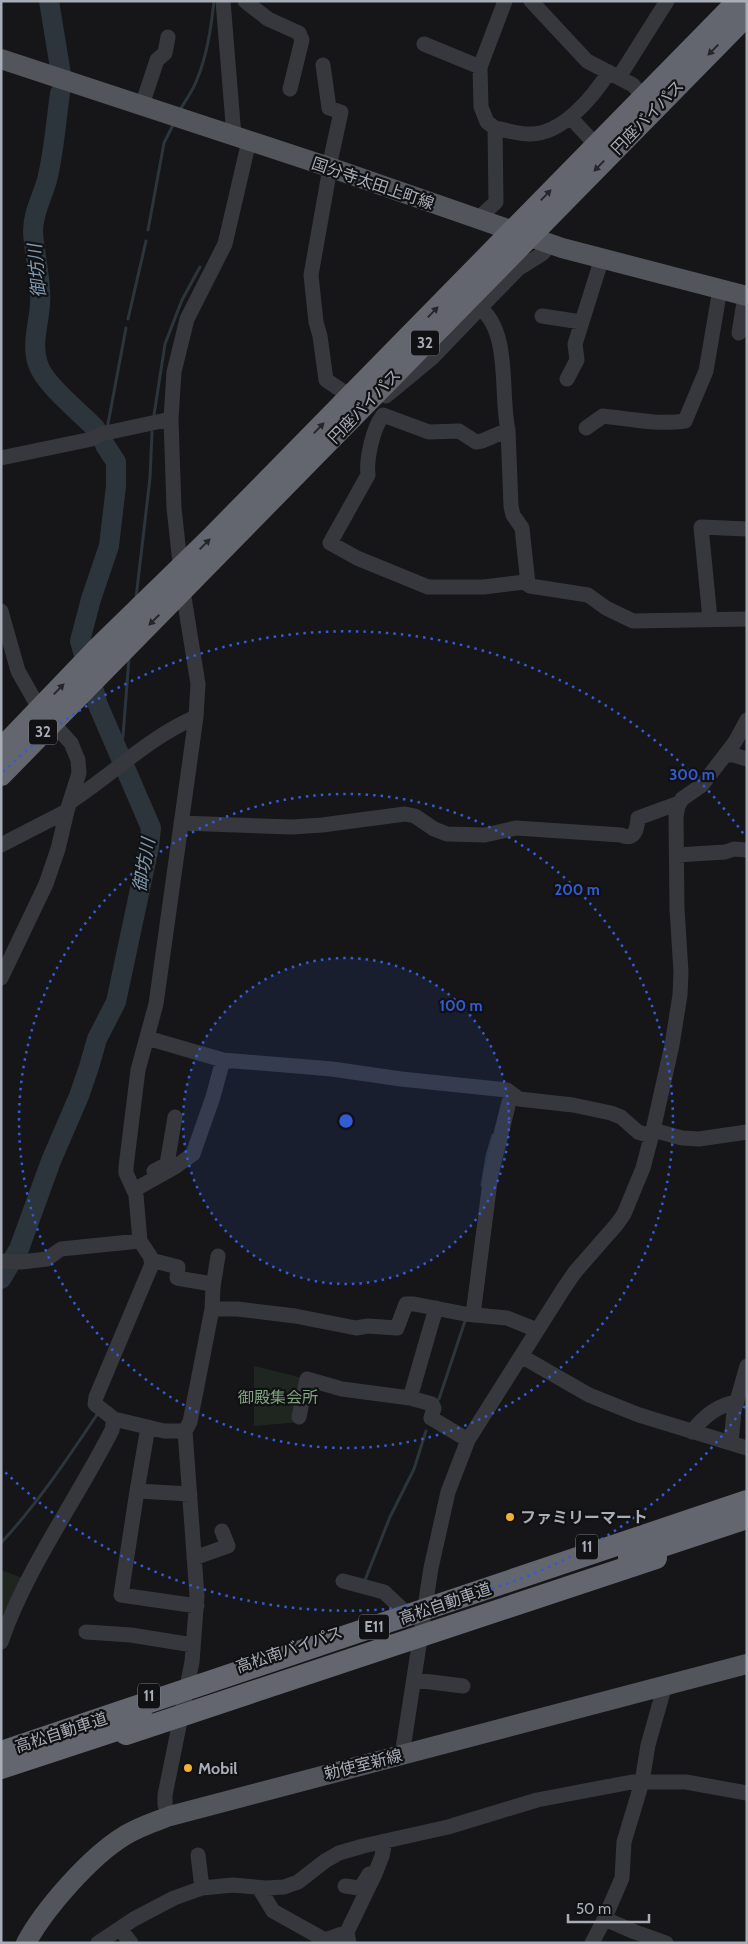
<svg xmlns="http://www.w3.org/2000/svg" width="748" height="1944" viewBox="0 0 748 1944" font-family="Cabin,'Noto Sans JP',sans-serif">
  <rect width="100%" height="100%" fill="#161618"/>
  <path fill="#1e261f" d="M 254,1366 L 307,1379 L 301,1422 L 254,1426 Z
    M 1,1570 L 25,1579 L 1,1633 Z"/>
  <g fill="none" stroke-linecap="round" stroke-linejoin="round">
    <path stroke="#2c353c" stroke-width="3" d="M 180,110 C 185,101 192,92 196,82 C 207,56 211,29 214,1
      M 148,230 L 164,143 L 173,125
      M 128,319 L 146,241
      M 154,415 L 165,344 L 182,300 L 200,267
      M 107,429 L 126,328
      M 105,445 L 106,437
      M 136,598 L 150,478 L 152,432
      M 119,754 L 123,736 L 129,658
      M 482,1185 L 487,1156 L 493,1135
      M 439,1399 L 466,1318
      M 1,1543 C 38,1503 68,1458 98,1413
      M 365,1580 L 390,1517 L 414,1469 L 426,1431"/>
    <path stroke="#2c353c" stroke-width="20" d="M 49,1 L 61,74
      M 60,93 C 56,122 54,152 47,180 C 42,198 33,213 33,231 C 34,256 42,279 40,304 C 39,323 31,345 38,364 C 44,384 81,413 96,429
      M 1,1279 L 19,1249 L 51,1161 L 79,1096 L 89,1067 L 97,1039 L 116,1002 L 149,847 L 151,828 L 98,705 L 80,641 L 91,599 L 109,546 L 116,486 L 116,462 L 105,445"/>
    <path stroke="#37383d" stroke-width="15" d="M 223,1 L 234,136
      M 245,1 L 268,19 L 299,33 L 302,40 L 290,89
      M 531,1 L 587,61 L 633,85 L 644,97
      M 424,44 L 480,67
      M 323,65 L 329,108 L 341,112 L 329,167
      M 619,77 L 667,1
      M 142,105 L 157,60 L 165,53 L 168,37
      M 570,117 L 596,145
      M 495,128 C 506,130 518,134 529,134 C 562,135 593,97 609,72
      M 330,168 L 311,275 L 316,322 L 320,336 L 326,380 L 350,396
      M 478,219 L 496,202 L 495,128 L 487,122 L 481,107 L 480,67 L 505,1
      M 551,244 L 542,254 L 518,269 L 480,308 C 511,332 500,395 508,430 L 482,441 L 476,442 L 459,431 L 429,432 L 383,415 C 373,428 366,459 368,475 L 330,543 L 357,558 L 428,587 L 484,587 L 524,582 L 530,586 L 588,595 L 606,608 L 633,621 L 747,619
      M 542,316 L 581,322
      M 739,333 L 745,296
      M 567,379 L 577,360 L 575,344 L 602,258
      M 386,396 L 432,358 L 480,308
      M 586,428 L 603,416 C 630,419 659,425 685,421 L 706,371 L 720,289
      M 508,430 L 511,506 L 513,515 L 522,528 L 528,584
      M 1,458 L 92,439 L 101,434 L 171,419
      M 1,611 L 18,671 L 39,708 L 71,743 L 78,760 L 79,773 L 67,811 L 58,849 L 46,884 L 1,978
      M 710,619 L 701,527 L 747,529
      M 725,755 L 734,755 L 747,759
      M 70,802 C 112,775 149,737 196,717
      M 181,823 L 292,827 L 322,825 L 405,814 L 415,816 L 434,829 L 447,834 L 485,835 L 516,828 L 621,835 C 635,841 637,829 638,818 L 679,803
      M 1,845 L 67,811
      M 677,855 L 725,852 L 734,849 L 747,850
      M 147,1038 L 223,1060 L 332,1069 L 401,1079 L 507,1090 L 519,1099 L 573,1105 L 611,1113 L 621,1117 L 638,1132 L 651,1136
      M 653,1130 L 682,1138 L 699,1139 L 747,1132
      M 154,1171 L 167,1164 L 175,1117
      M 134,1190 L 175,1167 L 193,1154 L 213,1097 L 223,1060
      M 151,1260 L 178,1267 L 177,1278 L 206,1283 L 213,1287 L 212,1309
      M 1,1261 L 21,1262 L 47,1259 L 61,1249 L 140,1241
      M 213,1287 L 218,1256
      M 436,1308 L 410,1398 L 432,1404 L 434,1408 L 431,1418 L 468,1440
      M 473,1315 L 491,1174 L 509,1102 L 514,1095
      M 521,1356 L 589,1395 L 639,1415 L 747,1448
      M 299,1417 L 307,1379 L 342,1389 L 410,1398
      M 114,1419 L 164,1431 L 185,1431 L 197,1596 L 192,1662 L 165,1795 L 165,1805 L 170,1816
      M 185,1431 L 190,1422 L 212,1309 L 237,1309 L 295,1316 L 356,1328 L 368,1326 L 397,1328 L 406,1304 L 414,1304 L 465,1314 L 507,1318 L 537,1330
      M 692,1432 C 703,1417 717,1405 737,1402
      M 731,1443 L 734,1411 L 747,1366
      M 137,1491 L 148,1427
      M 190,1494 L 137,1491 L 121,1595 L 197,1606
      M 194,1558 L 228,1546 L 222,1531
      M 343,1581 L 384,1592 L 403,1610
      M 86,1632 L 131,1635 L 193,1645
      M 1,1642 C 27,1567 76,1501 112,1430 L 114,1419 L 95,1404 L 96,1397 L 152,1264 L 150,1256 L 140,1241 L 136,1195 L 126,1173 L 126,1167 L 138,1070 L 156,1004 L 196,717 L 198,684 L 183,591 L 174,508 L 171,419 L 174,372 L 187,319 L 225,244 L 249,141
      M 415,1680 L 463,1686
      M 402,1755 L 431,1568 L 448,1492 L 468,1440 L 564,1288 L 575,1272 L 617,1224 L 624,1214 L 643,1168 L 653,1130 L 672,1045 L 680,995 L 681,972 L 677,909 L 676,816 L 678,806 L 682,799 L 702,785 L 735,742 L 747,720
      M 198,1855 L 202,1888
      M 345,1886 L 359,1888 L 363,1884 L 369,1874
      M 259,1888 L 273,1911 L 325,1940 L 347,1932 L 349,1943
      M 605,1919 L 635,1932 L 666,1943
      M 120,1929 L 131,1943
      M 347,1932 L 375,1874 L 382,1856 L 385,1841
      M 98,1943 L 134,1919 L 174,1898 L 202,1888 L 233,1885 L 266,1888 L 284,1887 L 298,1882 L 325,1861 L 339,1853 L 363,1846 L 448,1827 L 537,1800 L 632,1782 L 686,1782 L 747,1793
      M 592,1943 L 603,1922 L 622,1878 L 624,1842 L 642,1782 L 648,1745 L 665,1685"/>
    <path stroke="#53555c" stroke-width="20" d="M 1,59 L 329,167 L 562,248 L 747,296
      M 26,1943 C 45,1908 90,1857 124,1836 C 138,1827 154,1822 170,1816 L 747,1664"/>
    <path stroke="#63666e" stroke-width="22" d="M 1,749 L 95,651 L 209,540 L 738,1
      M 1,775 L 747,15
      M 126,1734 L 656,1558"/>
    <path stroke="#63666e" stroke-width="22" d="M 629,1557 L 747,1518
      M 1,1752 L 747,1501
      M 1,1768 L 144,1721"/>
  </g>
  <defs><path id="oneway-solid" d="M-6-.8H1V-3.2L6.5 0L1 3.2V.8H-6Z" transform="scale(1.25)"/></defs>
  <g fill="#26262a">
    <use href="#oneway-solid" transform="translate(713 50) rotate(134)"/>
    <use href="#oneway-solid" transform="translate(599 166) rotate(134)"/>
    <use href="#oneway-solid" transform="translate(546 195) rotate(-46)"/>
    <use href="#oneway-solid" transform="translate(433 312) rotate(-46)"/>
    <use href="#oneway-solid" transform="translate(319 428) rotate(-46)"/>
    <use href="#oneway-solid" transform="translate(205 544) rotate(-45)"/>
    <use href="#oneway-solid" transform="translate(154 620) rotate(135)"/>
    <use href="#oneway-solid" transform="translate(59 689) rotate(-46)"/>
  </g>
  <circle cx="346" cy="1121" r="163" fill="#325cd3" fill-opacity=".12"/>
  <g fill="none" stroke="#325cd3" stroke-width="2.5" stroke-dasharray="2.5 5">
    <circle cx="346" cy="1121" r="163"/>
    <circle cx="346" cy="1121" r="327"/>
    <path d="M745 1406A490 490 0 0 1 3 1470M3 772A490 490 0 0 1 745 836"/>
  </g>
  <g fill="#f2b134" stroke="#111113" stroke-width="2">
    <circle cx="510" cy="1517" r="5"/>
    <circle cx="188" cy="1768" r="5"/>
  </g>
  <g text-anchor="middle" stroke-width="4.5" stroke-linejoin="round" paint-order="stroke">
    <g fill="#111113" stroke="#7b7e86" stroke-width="1">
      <rect x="411" y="330.5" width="28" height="25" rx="4"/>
      <rect x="29" y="719.5" width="28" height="25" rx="4"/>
      <rect x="576" y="1534.5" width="22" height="25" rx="4"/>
      <rect x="359" y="1614.5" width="30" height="25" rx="4"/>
      <rect x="138" y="1683.5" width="22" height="25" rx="4"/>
    </g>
    <g font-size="15" font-weight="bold" fill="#a8adb8">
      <text x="425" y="348">32</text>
      <text x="43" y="737">32</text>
      <text x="587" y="1552">11</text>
      <text x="374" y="1632">E11</text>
      <text x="149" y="1701">11</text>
    </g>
    <g font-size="16" fill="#a8adb8" stroke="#111113">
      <text transform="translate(647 117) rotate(-46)" y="6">円座バイパス</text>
      <text transform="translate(373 183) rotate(19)" y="6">国分寺太田上町線</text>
      <text transform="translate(364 406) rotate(-46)" y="6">円座バイパス</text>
      <text transform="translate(445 1603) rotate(-19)" y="6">高松自動車道</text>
      <text transform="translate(289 1649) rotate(-19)" y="6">高松南バイパス</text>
      <text transform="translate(61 1732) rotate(-18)" y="6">高松自動車道</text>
      <text transform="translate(363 1764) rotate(-14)" y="6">勅使室新線</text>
    </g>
    <g font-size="16" fill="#7fa381" stroke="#111113">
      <text x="278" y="1403">御殿集会所</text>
    </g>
    <g font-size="16" font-weight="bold" fill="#a8adb8" stroke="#111113" text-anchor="start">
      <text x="520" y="1523">ファミリーマート</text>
      <text x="198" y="1774">Mobil</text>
    </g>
    <g font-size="18" font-style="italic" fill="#7f9bb3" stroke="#111113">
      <text transform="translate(37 271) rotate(-95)" y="6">御坊川</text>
      <text transform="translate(144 865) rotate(-80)" y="6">御坊川</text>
    </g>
  </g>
  <circle cx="346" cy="1121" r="8" fill="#325cd3" stroke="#111113" stroke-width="2.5"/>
  <g font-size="15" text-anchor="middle" font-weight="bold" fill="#325cd3" stroke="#111113" stroke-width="4.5" stroke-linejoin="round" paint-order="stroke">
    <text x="692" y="780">300 m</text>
    <text x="577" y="895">200 m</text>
    <text x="461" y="1011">100 m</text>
  </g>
  <rect width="748" height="1944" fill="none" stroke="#a8adb8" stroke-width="5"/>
  <path d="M568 1914v8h81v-8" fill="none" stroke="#a8adb8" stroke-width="2.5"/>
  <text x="576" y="1914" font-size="15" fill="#a8adb8" stroke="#111113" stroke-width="4" paint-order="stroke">50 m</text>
</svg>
